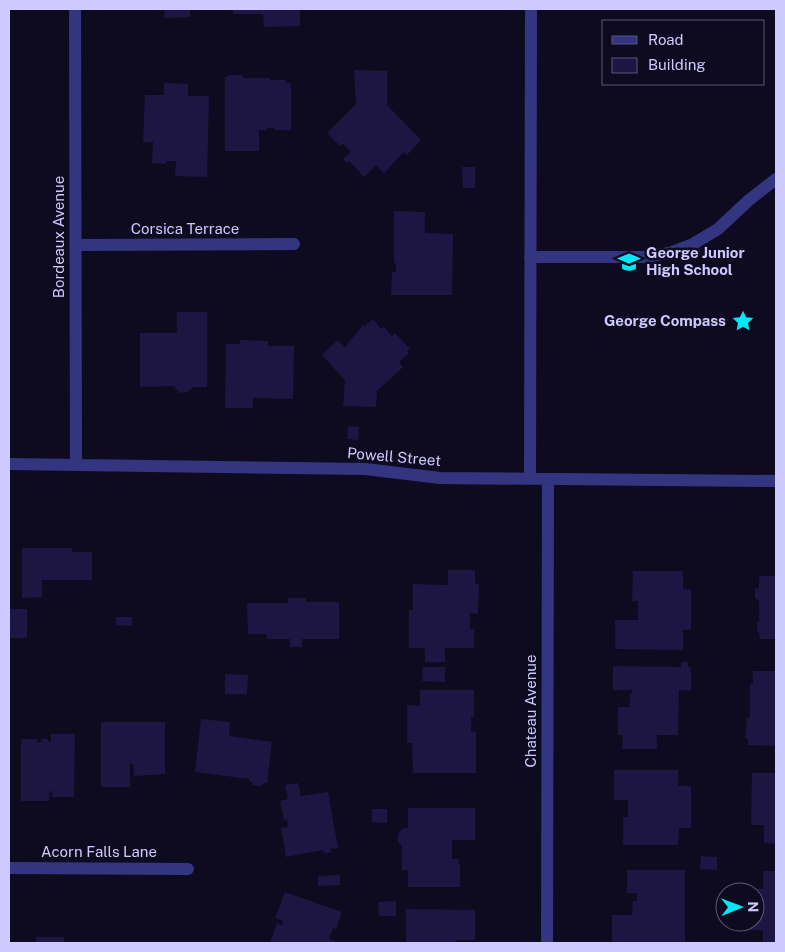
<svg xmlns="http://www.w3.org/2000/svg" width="785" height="952" viewBox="0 0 785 952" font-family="'Public Sans',sans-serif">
  <rect width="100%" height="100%" fill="#0e0b20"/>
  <path fill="#1d1642" d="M 165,9 L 190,9 L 190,17 L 164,18 Z
    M 233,9 L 300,9 L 300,26 L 264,27 L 263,14 L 233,14 Z
    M 354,70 L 387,71 L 387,105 L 421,140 L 407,155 L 404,152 L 384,173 L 376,165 L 364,177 L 349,161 L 347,163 L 343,159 L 351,152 L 343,144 L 340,146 L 327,133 L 356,104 Z
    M 229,75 L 243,75 L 243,78 L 270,78 L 270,80 L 286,80 L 286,83 L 291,83 L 291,130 L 275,130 L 275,128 L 267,128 L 267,130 L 259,130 L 259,151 L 225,151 L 225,78 Z
    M 164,83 L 188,84 L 188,96 L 209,96 L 207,177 L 175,176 L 176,161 L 166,161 L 166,164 L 152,163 L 153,142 L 143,142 L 145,95 L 164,95 Z
    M 462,167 L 475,167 L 475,188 L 463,188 Z
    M 394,211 L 425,212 L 425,233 L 453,234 L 452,295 L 391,295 L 392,272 L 396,272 L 396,263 L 394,263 Z
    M 177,312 L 207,312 L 207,387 L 194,387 L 187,392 L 179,393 L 174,386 L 140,387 L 140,333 L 177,333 Z
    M 373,319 L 381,329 L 384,327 L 392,336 L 395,333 L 410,349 L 407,351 L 409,353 L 399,362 L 403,367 L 377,391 L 376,407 L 343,406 L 345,380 L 322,355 L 338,340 L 345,347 L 363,325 L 364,327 Z
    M 240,340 L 268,341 L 268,346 L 294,346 L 293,399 L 253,398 L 253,408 L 225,408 L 226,344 L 240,344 Z
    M 348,426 L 359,427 L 358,440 L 347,439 Z
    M 22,548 L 72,548 L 72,552 L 92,552 L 92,580 L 42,580 L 42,597 L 22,598 Z
    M 448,570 L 475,570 L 475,584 L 479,584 L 478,614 L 470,613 L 470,629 L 474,629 L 474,648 L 445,648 L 445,662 L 425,662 L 425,648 L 409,648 L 409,610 L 413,610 L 413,584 L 448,585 Z
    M 633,571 L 683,571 L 683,589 L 691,590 L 691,630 L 683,630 L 683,650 L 615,649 L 615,620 L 638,620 L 638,601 L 632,601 Z
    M 759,576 L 776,576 L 776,639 L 760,639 L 759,632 L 757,631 L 757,622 L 759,622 L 759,601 L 755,598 L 755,589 L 759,588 Z
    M 288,598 L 306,598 L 306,602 L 339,602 L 339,639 L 302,639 L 302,647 L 290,647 L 290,639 L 267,639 L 267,634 L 248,634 L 247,603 L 288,603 Z
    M 9,609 L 27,609 L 27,638 L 9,638 Z
    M 116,617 L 132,617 L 132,626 L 116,625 Z
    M 681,662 L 688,662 L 688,667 L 691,667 L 691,691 L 679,690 L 678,735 L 657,735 L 657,749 L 622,749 L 623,735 L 618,735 L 618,707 L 630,707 L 630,694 L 632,693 L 632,690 L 613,690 L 613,666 L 681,667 Z
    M 423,667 L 445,667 L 445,682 L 422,681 Z
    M 753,671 L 776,671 L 776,746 L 748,745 L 748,738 L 745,738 L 747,718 L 750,718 L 750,684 L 753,684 Z
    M 225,674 L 248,675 L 247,694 L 225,694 Z
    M 420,690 L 474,690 L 474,717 L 471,717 L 471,731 L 476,732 L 476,773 L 413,773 L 412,743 L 407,743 L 407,705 L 420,706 Z
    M 201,719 L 230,722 L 229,736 L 272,742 L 267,783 L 263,783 L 262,786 L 252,785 L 252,782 L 249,781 L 249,779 L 195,772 Z
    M 101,722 L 165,722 L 165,774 L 134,776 L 133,764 L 130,764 L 130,787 L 101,787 Z
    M 51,734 L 75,734 L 74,797 L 52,797 L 52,791 L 50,791 L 49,801 L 21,801 L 21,739 L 37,739 L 37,742 L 42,742 L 41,739 L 48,739 L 48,742 L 51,742 Z
    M 614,770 L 678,770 L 678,786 L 691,786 L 691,828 L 679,828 L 678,845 L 623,845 L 623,817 L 628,817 L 628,800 L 614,800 Z
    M 752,773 L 776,773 L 776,844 L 764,843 L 764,825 L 751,825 Z
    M 298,783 L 301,796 L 328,792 L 338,848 L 330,849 L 331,852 L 324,853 L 323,850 L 286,857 L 281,828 L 288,827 L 287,819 L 284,820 L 280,801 L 288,799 L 285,785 Z
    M 408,808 L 475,808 L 475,840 L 452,840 L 452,859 L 459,859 L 459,864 L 460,864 L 460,887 L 408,887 L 408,870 L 402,870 L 402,846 L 398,842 L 398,834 L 403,828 L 408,828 Z
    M 372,809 L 387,809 L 387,823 L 372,822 Z
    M 701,856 L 717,857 L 717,870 L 700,869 Z
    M 627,870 L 685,870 L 685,943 L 612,943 L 612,915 L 632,915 L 633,901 L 637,901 L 637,893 L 627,893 Z
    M 763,871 L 776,871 L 776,943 L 763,943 L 763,930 L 751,930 L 751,922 L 755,922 L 755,892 L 751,892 L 751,889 L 763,889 Z
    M 340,875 L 340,885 L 318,886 L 318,876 Z
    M 285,892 L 342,912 L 336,929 L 333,928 L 329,939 L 340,943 L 270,943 L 277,923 L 282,926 L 283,921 L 275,918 Z
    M 396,901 L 396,916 L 379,916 L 378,902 Z
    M 406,909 L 475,910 L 475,940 L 456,940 L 455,943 L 406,943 Z
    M 36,937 L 64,937 L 64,943 L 36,943 Z"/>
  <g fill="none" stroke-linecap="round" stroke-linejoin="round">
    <path stroke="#343581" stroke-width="12" d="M 75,9 L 76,464
      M 76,245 L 294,244
      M 530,257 L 644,257 L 669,253 L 693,244 L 718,229 L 749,200 L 776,179
      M 9,464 L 365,469 L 440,478 L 776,481
      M 530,479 L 531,9
      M 9,868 L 188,869
      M 547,943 L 548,480"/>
  </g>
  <defs>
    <g id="school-bare" transform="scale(1.725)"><path d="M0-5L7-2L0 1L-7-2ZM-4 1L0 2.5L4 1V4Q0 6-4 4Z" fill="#00e8f5" stroke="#0e0b20" stroke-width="2.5" paint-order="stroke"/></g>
    <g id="sight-bare" transform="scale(1.725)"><path d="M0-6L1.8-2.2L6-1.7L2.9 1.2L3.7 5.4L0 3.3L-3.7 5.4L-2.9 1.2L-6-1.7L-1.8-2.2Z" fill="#00e8f5" stroke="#0e0b20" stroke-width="2.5" paint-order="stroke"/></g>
  </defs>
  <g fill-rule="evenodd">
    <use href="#school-bare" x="629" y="262"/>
    <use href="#sight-bare" x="743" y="321"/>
  </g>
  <g text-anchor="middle" stroke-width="5" stroke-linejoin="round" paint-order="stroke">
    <g font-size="15" fill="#cecaff" stroke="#0e0b20">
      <text x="185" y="234">Corsica Terrace</text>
      <text transform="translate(59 237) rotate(-90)" y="5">Bordeaux Avenue</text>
      <text transform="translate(394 457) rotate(5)" y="5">Powell Street</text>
      <text transform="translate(531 711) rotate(-90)" y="5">Chateau Avenue</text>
      <text x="99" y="857">Acorn Falls Lane</text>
    </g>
    <g font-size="15" font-weight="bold" fill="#cecaff" stroke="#0e0b20" text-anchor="start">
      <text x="646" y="258">George Junior<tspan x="646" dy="17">High School</tspan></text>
      <text x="726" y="326" text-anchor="end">George Compass</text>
    </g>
  </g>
  <rect width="785" height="952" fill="none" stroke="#cecaff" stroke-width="20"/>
  <rect x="602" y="20" width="162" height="65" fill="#0e0b20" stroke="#5b5779"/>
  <rect x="612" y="36" width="25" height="8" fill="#343581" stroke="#5b5779"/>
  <text x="648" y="45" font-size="15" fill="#cecaff">Road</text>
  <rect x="612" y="58" width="25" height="15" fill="#1d1642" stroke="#5b5779"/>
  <text x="648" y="70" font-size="15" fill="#cecaff">Building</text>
  <g transform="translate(740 907) rotate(89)"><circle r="24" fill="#0e0b20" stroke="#5b5779"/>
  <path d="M0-4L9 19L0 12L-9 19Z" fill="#00e8f5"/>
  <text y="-8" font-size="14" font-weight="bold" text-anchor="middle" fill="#cecaff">N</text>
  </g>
</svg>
